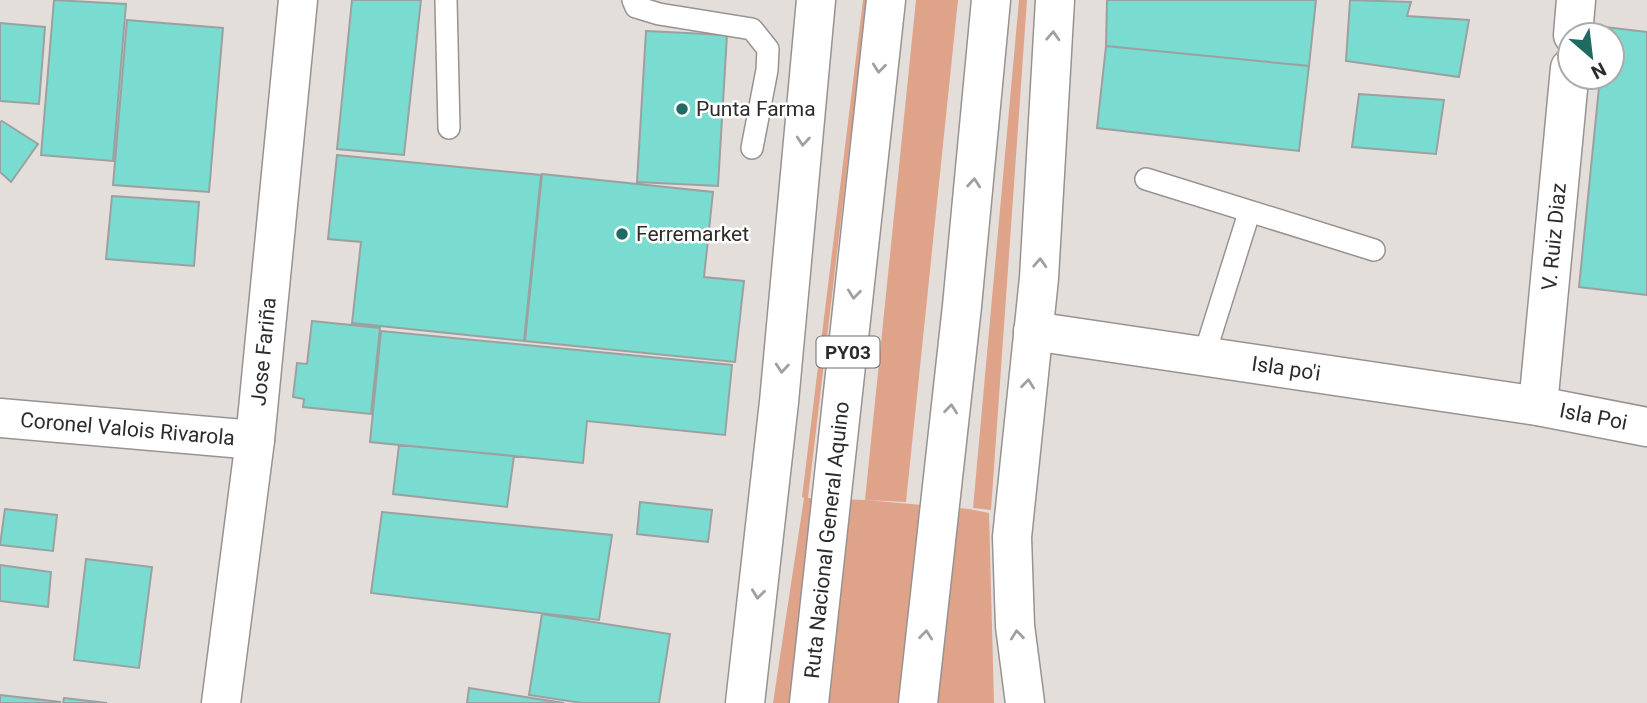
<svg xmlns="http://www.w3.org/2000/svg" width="1647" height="703" viewBox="0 0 1647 703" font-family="Roboto,sans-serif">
  <rect width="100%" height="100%" fill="#e4dedb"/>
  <path fill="#dea388" d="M 863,0 L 867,0 L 808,498 L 865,500 L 916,0 L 958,0 L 906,502 L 865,500 L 969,509 L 989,513 L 994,703 L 773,703 L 804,498 L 802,497 Z
    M 1019,0 L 1027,0 L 991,510 L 973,508 Z"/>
  <path fill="#7adbd0" stroke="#9ba1a0" stroke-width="2" d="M 54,0 L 126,4 L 113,161 L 41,155 Z
    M 352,0 L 421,0 L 404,155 L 337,149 Z
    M 1107,0 L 1316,0 L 1309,66 L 1106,46 Z
    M 1350,0 L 1411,2 L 1407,16 L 1469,20 L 1459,77 L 1346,61 Z
    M 127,20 L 223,28 L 209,192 L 113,185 Z
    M 0,23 L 45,27 L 39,104 L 0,101 Z
    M 1605,27 L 1647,32 L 1647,295 L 1579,287 L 1600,77 L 1612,77 L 1612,35 L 1605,35 Z
    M 646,31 L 727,35 L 718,186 L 637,182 Z
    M 1106,46 L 1309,66 L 1299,151 L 1097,128 Z
    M 1359,94 L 1444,100 L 1436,154 L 1352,147 Z
    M 2,121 L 38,144 L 11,182 L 0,172 L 0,122 Z
    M 337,155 L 541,175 L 524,341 L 352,323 L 361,242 L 328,239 Z
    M 542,174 L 713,192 L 704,277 L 744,281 L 735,362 L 525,341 Z
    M 112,196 L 199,202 L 194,266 L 106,259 Z
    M 312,321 L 380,328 L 371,414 L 303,407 L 304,399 L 293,397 L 297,363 L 307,364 Z
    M 381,331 L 732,365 L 725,435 L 587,421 L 583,463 L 370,442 Z
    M 399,445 L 514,456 L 507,507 L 393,494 Z
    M 640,502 L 712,510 L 708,542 L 637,534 Z
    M 5,509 L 57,515 L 53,551 L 0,545 Z
    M 382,512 L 612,535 L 599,620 L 371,593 Z
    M 86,559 L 152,567 L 139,668 L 74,660 Z
    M 0,565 L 51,572 L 48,607 L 0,601 Z
    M 542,614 L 670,634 L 659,703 L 582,703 L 529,695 Z
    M 469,688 L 564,703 L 467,703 Z
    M 0,695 L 60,702 L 60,703 L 0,703 Z
    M 64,698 L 107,703 L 63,703 Z"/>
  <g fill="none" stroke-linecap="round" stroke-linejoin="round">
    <g stroke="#989290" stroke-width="24">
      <path id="service" d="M 446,0 L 449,128
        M 633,0 L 636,7 L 659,14 L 752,29 L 768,49 L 767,70 L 752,148
        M 1146,179 L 1374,250
        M 1204,356 L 1249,213"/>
    </g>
    <g stroke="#989290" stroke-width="41">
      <g id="minor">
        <path d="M 1573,35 L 1576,0"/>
        <path id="s1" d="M 1033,331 L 1538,406 L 1647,427"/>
        <path id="s2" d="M 1538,406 L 1570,68"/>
        <path id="s3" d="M 0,418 L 255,440"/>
        <path id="s4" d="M 221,703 L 255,440 L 298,0"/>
      </g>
    </g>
    <g stroke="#989290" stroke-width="41">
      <path id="trunk" d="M 745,703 L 779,402 L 816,0
        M 1025,703 L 1015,626 L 1012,537 L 1039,278 L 1055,0"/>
    </g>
    <g stroke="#989290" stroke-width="41">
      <g id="motorway">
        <path id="s5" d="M 809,703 L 886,0"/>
        <path d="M 918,703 L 962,306 L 991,0"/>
      </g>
    </g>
    <use href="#service" stroke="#fff" stroke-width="21"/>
    <use href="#minor" stroke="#fff" stroke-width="38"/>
    <use href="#trunk" stroke="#fff" stroke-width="38"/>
    <use href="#motorway" stroke="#fff" stroke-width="38"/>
  </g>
  <defs><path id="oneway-chevron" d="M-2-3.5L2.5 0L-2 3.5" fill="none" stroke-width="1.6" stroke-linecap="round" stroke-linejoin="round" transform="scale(1.75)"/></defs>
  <g stroke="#a1a0a0">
    <use href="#oneway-chevron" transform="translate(1053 36) rotate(-87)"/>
    <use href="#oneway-chevron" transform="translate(879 68) rotate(96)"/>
    <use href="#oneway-chevron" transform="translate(803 141) rotate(95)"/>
    <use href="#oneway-chevron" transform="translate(974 183) rotate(-85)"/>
    <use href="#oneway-chevron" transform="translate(1040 263) rotate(-87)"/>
    <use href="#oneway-chevron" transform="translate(854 294) rotate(96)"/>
    <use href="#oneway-chevron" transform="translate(782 368) rotate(95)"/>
    <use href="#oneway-chevron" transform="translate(1028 384) rotate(-84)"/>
    <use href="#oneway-chevron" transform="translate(951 409) rotate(-84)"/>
    <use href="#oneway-chevron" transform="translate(758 594) rotate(97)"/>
    <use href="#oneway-chevron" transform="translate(926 635) rotate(-84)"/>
    <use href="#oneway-chevron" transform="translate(1017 635) rotate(-96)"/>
  </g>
  <g fill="#1f6a63" stroke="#fff" stroke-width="2.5">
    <circle cx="682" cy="109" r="7"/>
    <circle cx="622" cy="234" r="7"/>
  </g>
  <g text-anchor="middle" stroke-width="5" stroke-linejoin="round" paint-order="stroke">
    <rect fill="#fff" stroke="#6d6b6b" stroke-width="2" x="816.5" y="336.5" width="63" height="31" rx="5"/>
    <g font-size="19" font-weight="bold" fill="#2e2c2b">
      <text x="848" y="359">PY03</text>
    </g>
    <g font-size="21" fill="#2e2c2b" stroke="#fff" text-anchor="start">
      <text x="696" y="116">Punta Farma</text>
      <text x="636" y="241">Ferremarket</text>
    </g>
    <g font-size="21" fill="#2e2c2b" stroke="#fff">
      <text dy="7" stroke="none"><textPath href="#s2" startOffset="170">V. Ruiz Diaz</textPath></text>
      <text dy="7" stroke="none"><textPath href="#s4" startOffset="354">Jose Fariña</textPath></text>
      <text dy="7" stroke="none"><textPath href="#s1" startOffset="256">Isla po'i</textPath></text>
      <text dy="7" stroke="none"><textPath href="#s1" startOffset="567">Isla Poi</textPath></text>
      <text dy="7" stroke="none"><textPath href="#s3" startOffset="128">Coronel Valois Rivarola</textPath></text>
      <text dy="7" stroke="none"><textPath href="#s5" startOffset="164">Ruta Nacional General Aquino</textPath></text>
    </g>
  </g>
  <g transform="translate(1591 56) rotate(152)"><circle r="33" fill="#ffffff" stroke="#ababaa" stroke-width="2"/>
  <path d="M0-5L12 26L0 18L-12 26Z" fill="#1f6a63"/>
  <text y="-10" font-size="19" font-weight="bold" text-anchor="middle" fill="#2e2c2b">N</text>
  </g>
</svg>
